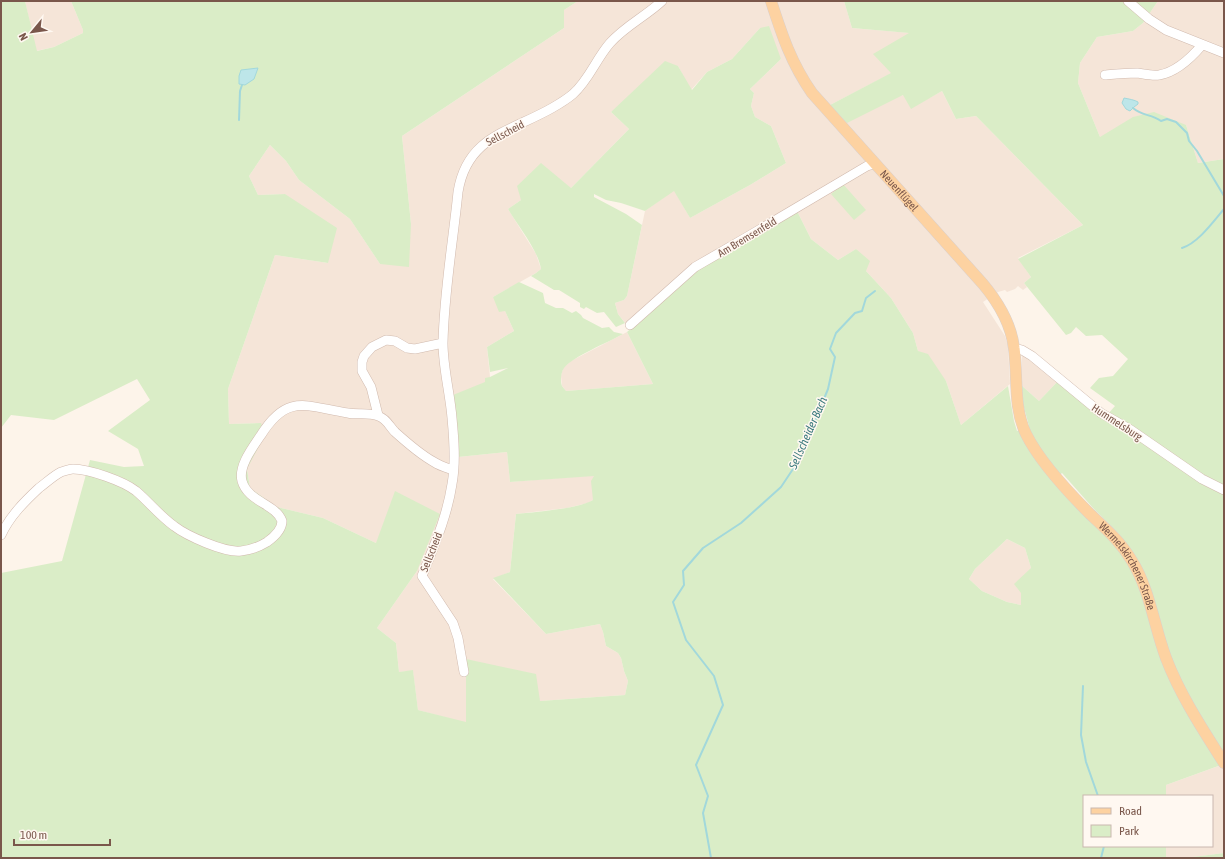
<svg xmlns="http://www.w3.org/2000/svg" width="1225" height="859" viewBox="0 0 1225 859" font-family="'Asap Condensed',sans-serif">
  <rect width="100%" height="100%" fill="#fdf4ea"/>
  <path fill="#f5e5d8" d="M 25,1 L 71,1 L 83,30 L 83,33 L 54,47 L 36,51 Z
    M 578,1 L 844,1 L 852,28 L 910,33 L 892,73 L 830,105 L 904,95 L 911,108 L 942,91 L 956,119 L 976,116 L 1083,225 L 1018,258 L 1031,277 L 1024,283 L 1027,287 L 1023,290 L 1018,286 L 1015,289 L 1007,292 L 1005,290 L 998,292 L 983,302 L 1005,336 L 1008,345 L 1010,384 L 961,425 L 946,381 L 918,351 L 913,333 L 891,298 L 866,271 L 856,249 L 838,260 L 811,239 L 797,211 L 755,238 L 630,329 L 618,314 L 615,303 L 624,300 L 627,296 L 645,211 L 674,190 L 690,218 L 750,185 L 786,163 L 771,126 L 755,117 L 751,106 L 754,93 L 750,89 L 781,59 L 760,28 L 732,59 L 707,72 L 691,90 L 678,66 L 611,112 L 629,129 L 571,188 L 521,200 L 508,209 L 536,254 L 541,269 L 536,273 L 493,297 L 505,311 L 514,331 L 487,347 L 490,377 L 486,382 L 458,457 L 507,452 L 510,482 L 594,475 L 593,500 L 588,503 L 567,508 L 516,514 L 510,572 L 493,579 L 546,634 L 600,624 L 603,632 L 606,646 L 618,653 L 621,658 L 624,671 L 628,681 L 625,695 L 540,701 L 466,660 L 466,723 L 418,710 L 413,671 L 399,672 L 396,643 L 377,628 L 417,571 L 376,543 L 323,518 L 277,507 L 250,488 L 247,469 L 261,423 L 229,424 L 228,389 L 275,255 L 328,263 L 285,194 L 258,195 L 249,176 L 270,145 L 286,161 L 299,180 L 350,219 L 380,264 L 411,224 L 402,136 L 564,28 L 564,10 Z
    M 1158,1 L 1224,1 L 1224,159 L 1198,163 L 1186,125 L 1100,137 L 1078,83 L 1080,63 L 1097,37 L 1133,31 L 1143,23 Z
    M 627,332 L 653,384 L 566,391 L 562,386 L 561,376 L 563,368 L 571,361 Z
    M 1022,352 L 1059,380 L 1039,401 L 1021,385 Z
    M 1007,539 L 1025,548 L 1031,568 L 1021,593 L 1021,605 L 1007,602 L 982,591 L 969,579 L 975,569 Z
    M 1224,764 L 1224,853 L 1185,858 L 1166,858 L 1166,846 L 1212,846 L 1212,796 L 1166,796 L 1166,785 Z"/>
  <path fill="#daedc7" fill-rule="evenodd" d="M 1,1 L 25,1 L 37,51 L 54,47 L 83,33 L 83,30 L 71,1 L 578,1 L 564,10 L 564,28 L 402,136 L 411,224 L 409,267 L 380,264 L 350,219 L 299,180 L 286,161 L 270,145 L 249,176 L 258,195 L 285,194 L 337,228 L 328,263 L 275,255 L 228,389 L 229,424 L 261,423 L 265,435 L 247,469 L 250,488 L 277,507 L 323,518 L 376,543 L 395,491 L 440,514 L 417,571 L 377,628 L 396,643 L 399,672 L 413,670 L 418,710 L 466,722 L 466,659 L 536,674 L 540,701 L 625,695 L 628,681 L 624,671 L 621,658 L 618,653 L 606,646 L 603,632 L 600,624 L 546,634 L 493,578 L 510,572 L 516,514 C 534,512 578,509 593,500 L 591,481 L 594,476 L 510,482 L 507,452 L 458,457 L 453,395 L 485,382 L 485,378 L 490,377 L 508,368 L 490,372 L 487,347 L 514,331 L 505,311 L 499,312 L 493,297 L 519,282 L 543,293 L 545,303 L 556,308 L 563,308 L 572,313 L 576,311 L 581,315 L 583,318 L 602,328 L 609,327 L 614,332 L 623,334 C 609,342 572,357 564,368 C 561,372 560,381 562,386 C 563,388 565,389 566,391 L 653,384 L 627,332 L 698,269 L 755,238 L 797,211 L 811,239 L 838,260 L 856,249 L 870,261 L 866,271 L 891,298 L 913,333 L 918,351 L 928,354 L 946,381 L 961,425 L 1008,386 L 1014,421 L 1017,431 L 1029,426 L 1023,404 L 1021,385 L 1039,401 L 1059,380 L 1107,415 L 1115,406 L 1090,388 L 1099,378 L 1113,376 L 1128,359 L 1102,335 L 1086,336 L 1076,327 L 1071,333 L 1066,335 L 1024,283 L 1031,277 L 1018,259 L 1083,225 L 976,116 L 956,119 L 942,91 L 911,109 L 903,95 L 847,123 L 830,105 L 891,73 L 873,54 L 909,33 L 852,28 L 844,1 L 1084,1 L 1086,2 L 1088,1 L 1158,1 L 1143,23 L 1133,31 L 1097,37 L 1080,63 L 1078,83 L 1100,137 L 1133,117 L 1154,112 L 1186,125 L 1198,163 L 1224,159 L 1224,758 L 1206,728 L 1175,669 L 1138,561 L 1119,534 L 1093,508 L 1062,473 L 1054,480 L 1108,536 L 1132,565 L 1161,653 L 1221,765 L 1166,785 L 1166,796 L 1084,796 L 1084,846 L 1166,846 L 1166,858 L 1,858 L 1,573 L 62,561 L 90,460 L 124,467 L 144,466 L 138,449 L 108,431 L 150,400 L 137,379 L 54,420 L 11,415 L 1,428 ZM 1007,539 L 1025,548 L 1031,568 L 1014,584 L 1021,593 L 1021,605 L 1007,602 L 982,591 L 969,579 L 975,569 Z
    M 769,26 L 781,59 L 750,89 L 754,93 L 751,106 L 755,117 L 771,126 L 786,163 L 750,185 L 690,218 L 674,191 L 645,211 L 621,203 L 606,200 L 594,194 L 594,197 L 626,214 L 642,225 L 627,296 L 624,300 L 615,303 L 618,314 L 625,323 L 616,327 L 604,312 L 597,313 L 586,307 L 584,309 L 580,307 L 580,303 L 559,290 L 554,290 L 531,276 L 536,273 L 541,269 C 538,250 518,226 508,209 L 521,200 L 517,186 L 541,163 L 571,188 L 629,129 L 611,112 L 665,61 L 678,66 L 692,90 L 707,72 L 732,59 L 760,28 Z
    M 843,184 L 866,210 L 854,220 L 831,194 Z
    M 1224,853 L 1224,858 L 1185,858 Z"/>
  <path fill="#bde6e9" stroke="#a2d8db" d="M 258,68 L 254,79 L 245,85 L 239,84 L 239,76 L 241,70 Z
    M 1124,98 C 1129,99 1135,100 1138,102 L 1138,104 L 1134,107 L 1130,111 L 1126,109 L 1122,103 Z"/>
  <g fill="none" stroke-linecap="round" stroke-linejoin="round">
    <path stroke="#a2d8db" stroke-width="2" d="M 1133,108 C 1142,116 1151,114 1161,121 L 1167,119 L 1176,122 L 1187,133 L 1189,141 L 1197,151 L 1224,196
      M 239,120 L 240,91 L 242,85
      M 1182,248 C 1198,243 1213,222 1224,209
      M 1083,686 L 1081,735 L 1086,762 L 1098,796
      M 711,858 L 703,813 L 708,796 L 696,765 L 723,705 L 714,676 L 686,640 L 673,602 L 684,585 L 683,571 L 703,548 L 741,523 L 781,487 L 799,460 L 828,389 L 835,357 L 830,349 L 836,333 L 855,313 L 862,311 L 866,298 L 875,291
      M 1101,858 L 1104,846"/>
    <g stroke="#d1baae" stroke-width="10">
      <path id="minor" d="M 1128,1 L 1149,19 L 1166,30 L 1224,53
        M 1105,75 C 1116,74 1126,73 1137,73 C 1144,74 1152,76 1159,75 C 1177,72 1191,58 1202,45
        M 630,325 L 695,267 L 747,237 L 867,166 L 874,164
        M 1014,348 L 1022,350 L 1032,356 L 1101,413 L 1131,430 L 1202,479 L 1224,490
        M 378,415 L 371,387 L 362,371 L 362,362 L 364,356 L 372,347 L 386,340 L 395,341 L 407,348 L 415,349 L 443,343
        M 1,535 C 10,516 24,502 39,488 C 46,483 53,476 61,472 C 65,471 69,469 73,469 C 89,469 123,481 136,491 C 149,502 159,515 174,526 C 187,536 225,553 241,551 C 250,550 259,547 267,542 C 274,537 282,530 282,521 C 276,504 248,502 242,481 C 238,466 253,447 261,435 C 288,392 307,407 348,413 C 357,415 369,412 378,416 C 386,418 390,427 395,432 C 405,441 423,456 434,462 C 440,466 447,468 453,470
        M 464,672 L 458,638 L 453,623 L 422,576 C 434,546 447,517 452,484 C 456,463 454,439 452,418 C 450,393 443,368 443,343 C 444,292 453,242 458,192 C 467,136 510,132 552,108 C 559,104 566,100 573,94 C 589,80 596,59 610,43 C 625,26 646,16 662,1"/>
    </g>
    <g stroke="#dad0cd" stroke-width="12">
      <g id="major">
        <path id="s1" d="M 771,1 C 782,35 791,63 812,93 L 983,284 C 998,302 1011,323 1014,348 C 1018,376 1013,407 1026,434 C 1040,462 1068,492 1090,514 C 1106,529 1121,542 1132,561 C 1150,590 1154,626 1166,658 C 1180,695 1203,730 1224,763"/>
      </g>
    </g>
    <use href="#minor" stroke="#fff" stroke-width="9"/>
    <use href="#major" stroke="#fdd2a1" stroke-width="11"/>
  </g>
  <g text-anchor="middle" stroke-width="3" stroke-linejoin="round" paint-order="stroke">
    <g font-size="11" fill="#7a574b" stroke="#fff8f1">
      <text transform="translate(505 133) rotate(-28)" y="4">Sellscheid</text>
      <text dy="4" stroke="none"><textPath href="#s1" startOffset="232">Neuenflügel</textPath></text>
      <text transform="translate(747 237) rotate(-31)" y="4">Am Bremsenfeld</text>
      <text transform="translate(1117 422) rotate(33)" y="4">Hummelsburg</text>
      <text transform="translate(431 552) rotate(-68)" y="4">Sellscheid</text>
      <text dy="4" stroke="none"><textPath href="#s1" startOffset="685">Wermelskirchener Straße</textPath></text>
    </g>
    <g font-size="12" font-style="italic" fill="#3d7b7f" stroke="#fff8f1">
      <text transform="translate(808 433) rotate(-66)" y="4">Sellscheider Bach</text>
    </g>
  </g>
  <rect width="1225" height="859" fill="none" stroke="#7a574b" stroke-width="4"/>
  <rect x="1083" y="795" width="130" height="52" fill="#fff8f1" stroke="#cab8af"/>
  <rect x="1091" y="808" width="20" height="6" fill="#fdd2a1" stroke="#cab8af"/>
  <text x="1119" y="815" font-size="12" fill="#7a574b">Road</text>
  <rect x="1091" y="825" width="20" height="12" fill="#daedc7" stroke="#cab8af"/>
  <text x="1119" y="835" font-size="12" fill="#7a574b">Park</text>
  <g transform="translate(32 32) rotate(241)" stroke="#fff8f1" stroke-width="3" paint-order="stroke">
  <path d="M0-3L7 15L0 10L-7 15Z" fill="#7a574b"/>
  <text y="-6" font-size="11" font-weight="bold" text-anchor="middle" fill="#7a574b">N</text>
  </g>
  <path d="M14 839v6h96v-6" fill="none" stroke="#7a574b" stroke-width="2"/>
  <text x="20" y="839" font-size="12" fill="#7a574b" stroke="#fff8f1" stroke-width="3" paint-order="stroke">100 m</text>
</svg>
